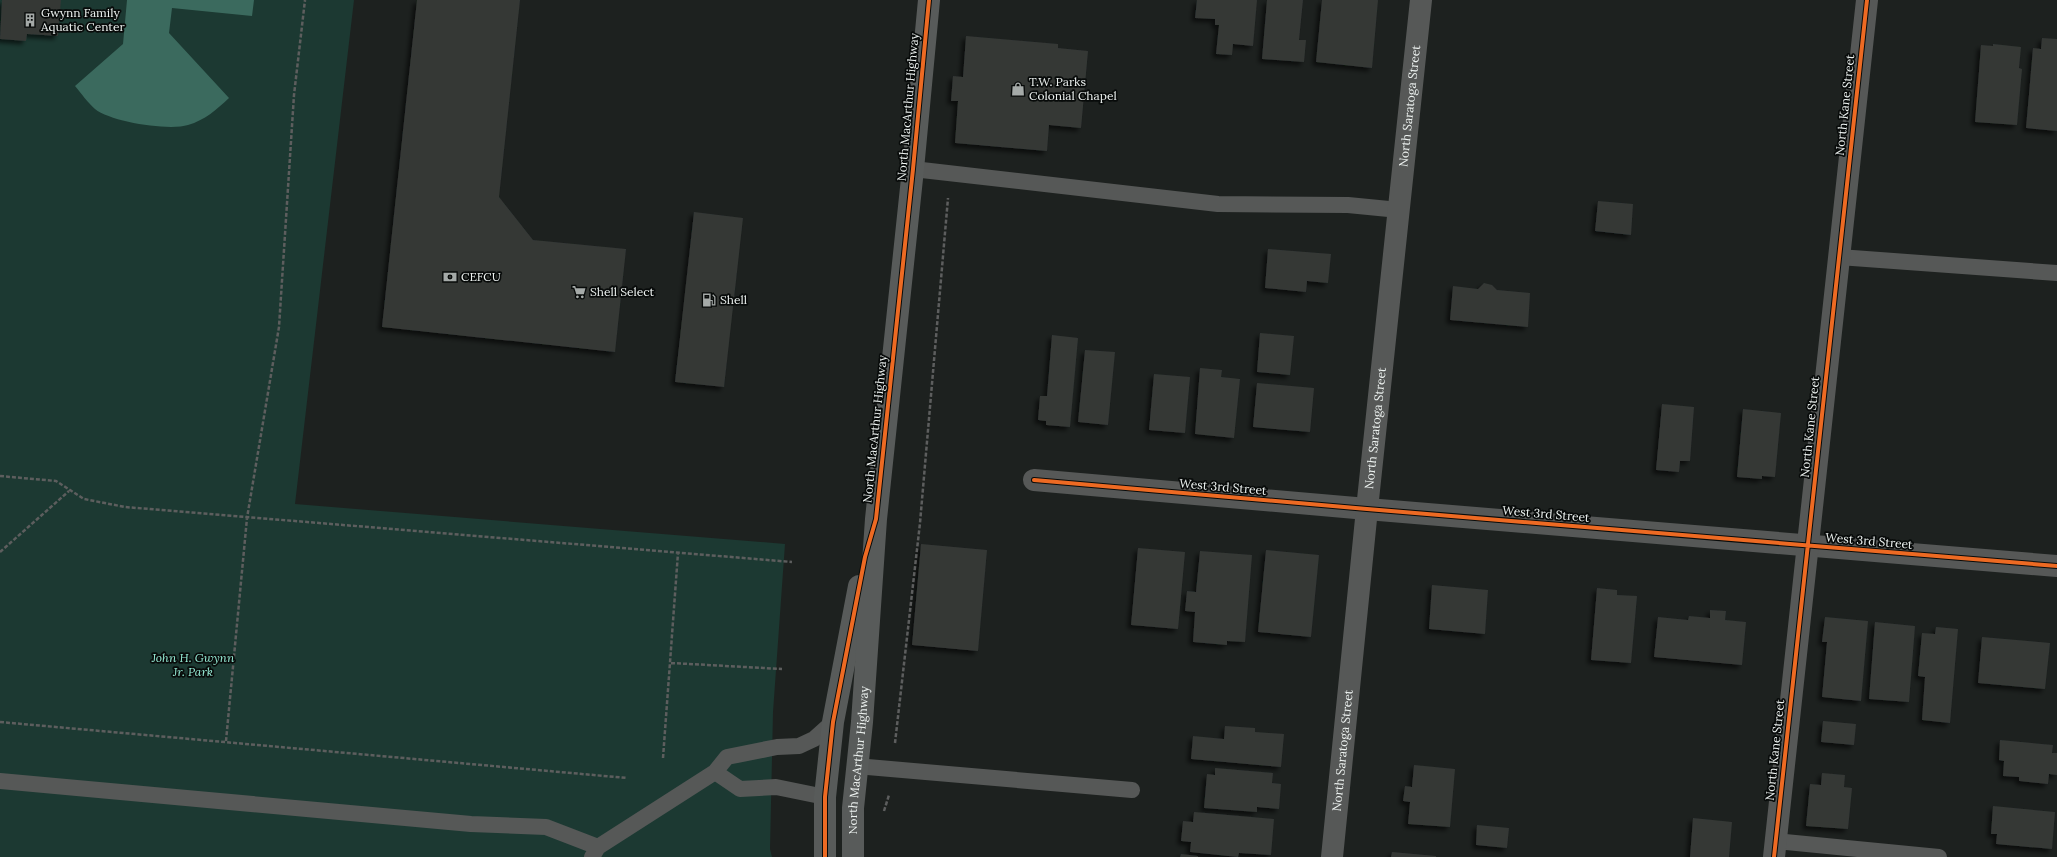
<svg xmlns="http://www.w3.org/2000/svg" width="2057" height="857" viewBox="0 0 2057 857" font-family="Lora,serif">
  <defs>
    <filter id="shadow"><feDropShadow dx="-3.5" dy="3.5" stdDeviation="2" flood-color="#0009"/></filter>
  </defs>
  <rect width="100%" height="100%" fill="#1d211f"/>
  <path fill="#1c3932" d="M 0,0 L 354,0 L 295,504 L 785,544 L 773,712 L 770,849 L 772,857 L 0,857 Z"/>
  <path fill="#3b6a5e" d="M 127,0 L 254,0 L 252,16 L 172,8 L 169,33 L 229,98 C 216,110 205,120 188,125 C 169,131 111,122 95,109 C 88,103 81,93 75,86 L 123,44 Z"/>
  <path fill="#343836" filter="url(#shadow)" d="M 2,0 L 61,0 L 58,36 L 27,34 L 26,41 L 0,39 Z
    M 417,0 L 520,0 L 499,197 L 533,240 L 626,249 L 615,352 L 382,327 Z
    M 1197,0 L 1257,0 L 1253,46 L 1233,44 L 1232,55 L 1216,54 L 1219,25 L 1215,25 L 1215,19 L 1195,18 Z
    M 1267,0 L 1303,0 L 1299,40 L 1306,40 L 1304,62 L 1262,59 Z
    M 1322,0 L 1378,0 L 1372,68 L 1316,62 Z
    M 966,36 L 1058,44 L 1058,48 L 1088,51 L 1081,128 L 1049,125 L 1047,151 L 955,143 L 958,101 L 951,101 L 953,76 L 963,77 Z
    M 2042,38 L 2057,39 L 2057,131 L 2026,128 L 2033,48 L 2041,49 Z
    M 1993,44 L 2021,47 L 2019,68 L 2022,69 L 2017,125 L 1975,122 L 1981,45 L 1993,46 Z
    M 1598,201 L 1633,204 L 1631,235 L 1595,231 Z
    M 694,212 L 743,218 L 724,387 L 675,382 Z
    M 1268,249 L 1331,254 L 1328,283 L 1307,281 L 1306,292 L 1265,288 Z
    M 1484,283 L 1492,285 L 1497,290 L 1530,293 L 1528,327 L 1450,320 L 1453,286 L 1478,289 Z
    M 1260,333 L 1294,336 L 1290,375 L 1257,372 Z
    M 1052,335 L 1078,338 L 1070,427 L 1046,425 L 1046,421 L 1038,420 L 1040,396 L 1047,396 Z
    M 1085,350 L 1115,352 L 1108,425 L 1078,422 Z
    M 1200,368 L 1222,370 L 1221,377 L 1240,379 L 1234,438 L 1195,434 Z
    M 1154,374 L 1190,377 L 1185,433 L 1149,430 Z
    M 1257,383 L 1314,388 L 1310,432 L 1253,427 Z
    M 1662,404 L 1694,407 L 1690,461 L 1680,461 L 1679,472 L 1656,470 Z
    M 1743,409 L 1781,413 L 1775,477 L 1762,476 L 1762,479 L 1737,477 Z
    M 921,544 L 987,550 L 978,651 L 912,645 Z
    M 1138,548 L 1185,552 L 1178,629 L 1131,625 Z
    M 1266,550 L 1319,555 L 1311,637 L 1258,632 Z
    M 1200,551 L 1252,555 L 1245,642 L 1227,641 L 1227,645 L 1193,642 L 1195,612 L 1185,611 L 1187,591 L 1196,592 Z
    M 1432,585 L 1488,590 L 1485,634 L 1429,629 Z
    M 1597,588 L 1617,590 L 1617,595 L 1637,596 L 1631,663 L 1591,660 Z
    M 1710,610 L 1726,611 L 1725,620 L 1746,622 L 1742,665 L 1654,657 L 1658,617 L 1688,620 L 1689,616 L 1710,618 Z
    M 1825,617 L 1868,621 L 1861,701 L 1822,697 L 1827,642 L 1822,642 Z
    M 1875,622 L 1915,626 L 1909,702 L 1869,699 Z
    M 1936,627 L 1958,629 L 1950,723 L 1922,720 L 1925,677 L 1918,676 L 1922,633 L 1935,634 Z
    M 1982,637 L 2050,643 L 2045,689 L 1978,683 Z
    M 1823,721 L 1856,724 L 1854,745 L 1821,742 Z
    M 1225,726 L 1255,728 L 1255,732 L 1284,734 L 1281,767 L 1191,759 L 1193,736 L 1224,739 Z
    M 2000,740 L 2053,745 L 2052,753 L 2057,753 L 2057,775 L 2049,774 L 2048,784 L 2019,781 L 2019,777 L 2003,776 L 2004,761 L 1999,760 Z
    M 1414,765 L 1455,769 L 1450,827 L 1408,824 L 1410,802 L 1403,801 L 1405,786 L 1412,787 Z
    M 1215,768 L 1273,773 L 1272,783 L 1281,784 L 1279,809 L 1257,807 L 1257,812 L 1204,808 L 1207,774 L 1215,775 Z
    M 1822,773 L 1845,775 L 1844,787 L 1852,788 L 1848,829 L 1806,826 L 1810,784 L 1821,785 Z
    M 1993,806 L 2055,812 L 2052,849 L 1996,844 L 1997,834 L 1991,834 Z
    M 1194,812 L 1274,819 L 1271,855 L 1239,853 L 1238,857 L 1190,852 L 1191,842 L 1181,841 L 1183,821 L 1193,822 Z
    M 1693,818 L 1732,822 L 1729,857 L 1690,857 Z
    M 1477,825 L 1509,828 L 1507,848 L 1476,845 Z
    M 1392,852 L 1436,856 L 1436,857 L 1391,857 Z
    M 1181,854 L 1198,856 L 1198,857 L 1180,857 Z"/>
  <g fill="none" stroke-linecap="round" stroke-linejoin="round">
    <path stroke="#5d5e5e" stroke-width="2.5" stroke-dasharray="4 2" stroke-linecap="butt" d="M 0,476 L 56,481 L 84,499 L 125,507 L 792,562
      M 0,552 L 69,491
      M 671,663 L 782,669
      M 0,722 L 627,778
      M 226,741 L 247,518 L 279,327 L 294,95 L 305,0
      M 895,743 L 920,523 L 948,198
      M 663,758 L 678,553
      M 884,811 L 889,795"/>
    <path stroke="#565857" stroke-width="16" d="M 913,169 L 1218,204 L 1348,205 L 1399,210
      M 1839,257 L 2057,273
      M 856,766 L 1132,790
      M 715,772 L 740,789 L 776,787 L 825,797
      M 0,781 L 471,824 L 546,827 L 598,847
      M 1776,841 L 1939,857
      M 592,857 L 598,847 L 715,772 L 727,757 L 777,747 L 799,746 L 814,739 L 833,722"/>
    <g stroke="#565857" stroke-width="22">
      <path d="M 1034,480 L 1367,509 L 2057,566"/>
      <path id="s1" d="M 1332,857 L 1367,509 L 1421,0"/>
      <path d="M 1774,857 L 1867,0"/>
    </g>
    <g stroke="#585b5a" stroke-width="22">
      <path d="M 825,857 L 825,797 L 833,722 L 859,586"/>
      <path id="s2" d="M 853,857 L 853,808 L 862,722 L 876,519 L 913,169 L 929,0"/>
    </g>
    <g stroke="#080b0a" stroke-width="6">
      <path id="cycleway" d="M 1034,480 L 1367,509 L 2057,566
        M 825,857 L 825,797 L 833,722 L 865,557 L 876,519 L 913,169 L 929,0
        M 1774,857 L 1867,0"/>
    </g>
    <use href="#cycleway" stroke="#ed6a23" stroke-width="4"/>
  </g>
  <defs>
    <g id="building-bare" transform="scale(1.08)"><path d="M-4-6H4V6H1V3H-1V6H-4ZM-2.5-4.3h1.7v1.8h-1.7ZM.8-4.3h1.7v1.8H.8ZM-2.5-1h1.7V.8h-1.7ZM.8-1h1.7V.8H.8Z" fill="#a5aaa8" stroke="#080b0a" stroke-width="2.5" paint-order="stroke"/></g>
    <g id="shop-bare" transform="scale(1.08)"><path d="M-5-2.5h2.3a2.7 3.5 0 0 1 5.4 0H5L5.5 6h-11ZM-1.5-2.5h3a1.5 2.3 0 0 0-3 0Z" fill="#a5aaa8" stroke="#080b0a" stroke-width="2.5" paint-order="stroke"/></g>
    <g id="bank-bare" transform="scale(1.08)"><path d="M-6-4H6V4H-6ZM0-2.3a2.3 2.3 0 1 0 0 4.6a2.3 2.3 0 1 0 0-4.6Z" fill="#a5aaa8" stroke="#080b0a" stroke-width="2.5" paint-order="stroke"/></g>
    <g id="supermarket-bare" transform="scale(1.08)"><path d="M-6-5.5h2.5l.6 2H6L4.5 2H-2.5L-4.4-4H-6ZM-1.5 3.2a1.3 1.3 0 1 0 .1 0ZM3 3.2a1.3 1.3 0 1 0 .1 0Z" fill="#a5aaa8" stroke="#080b0a" stroke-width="2.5" paint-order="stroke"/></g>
    <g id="fuel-bare" transform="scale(1.08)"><path d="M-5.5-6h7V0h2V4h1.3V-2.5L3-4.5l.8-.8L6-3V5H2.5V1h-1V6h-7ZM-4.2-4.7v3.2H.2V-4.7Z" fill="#a5aaa8" stroke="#080b0a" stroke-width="2.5" paint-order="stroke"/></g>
  </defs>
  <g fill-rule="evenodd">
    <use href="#building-bare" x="30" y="20"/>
    <use href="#shop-bare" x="1018" y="89"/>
    <use href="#bank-bare" x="450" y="277"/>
    <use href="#supermarket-bare" x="579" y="292"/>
    <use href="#fuel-bare" x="709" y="300"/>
  </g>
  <g text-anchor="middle" stroke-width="3.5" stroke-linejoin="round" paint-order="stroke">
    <g font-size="12" fill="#eef3f1" stroke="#080b0a" text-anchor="start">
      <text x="41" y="17">Gwynn Family<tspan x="41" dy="14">Aquatic Center</tspan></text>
      <text x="1029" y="86">T.W. Parks<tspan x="1029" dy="14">Colonial Chapel</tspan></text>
      <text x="461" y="281">CEFCU</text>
      <text x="590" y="296">Shell Select</text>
      <text x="720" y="304">Shell</text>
    </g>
    <g font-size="12" fill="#eef3f1" stroke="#080b0a">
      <text transform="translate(1845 105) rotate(-84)" y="4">North Kane Street</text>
      <text dy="4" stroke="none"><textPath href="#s1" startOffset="755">North Saratoga Street</textPath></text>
      <text transform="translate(908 107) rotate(-85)" y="4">North MacArthur Highway</text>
      <text transform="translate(1810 427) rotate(-84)" y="4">North Kane Street</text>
      <text dy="4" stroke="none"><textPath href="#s1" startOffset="431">North Saratoga Street</textPath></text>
      <text transform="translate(875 429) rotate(-84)" y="4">North MacArthur Highway</text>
      <text transform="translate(1223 487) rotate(5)" y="4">West 3rd Street</text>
      <text transform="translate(1546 514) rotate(5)" y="4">West 3rd Street</text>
      <text transform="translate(1869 541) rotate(5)" y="4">West 3rd Street</text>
      <text transform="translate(1775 750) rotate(-84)" y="4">North Kane Street</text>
      <text dy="4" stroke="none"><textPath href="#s1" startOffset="107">North Saratoga Street</textPath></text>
      <text dy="4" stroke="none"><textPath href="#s2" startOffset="97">North MacArthur Highway</textPath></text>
    </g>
    <g font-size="12" font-style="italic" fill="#95ead4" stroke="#080b0a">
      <text x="193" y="662">John H. Gwynn<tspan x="193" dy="14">Jr. Park</tspan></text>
    </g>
  </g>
</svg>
